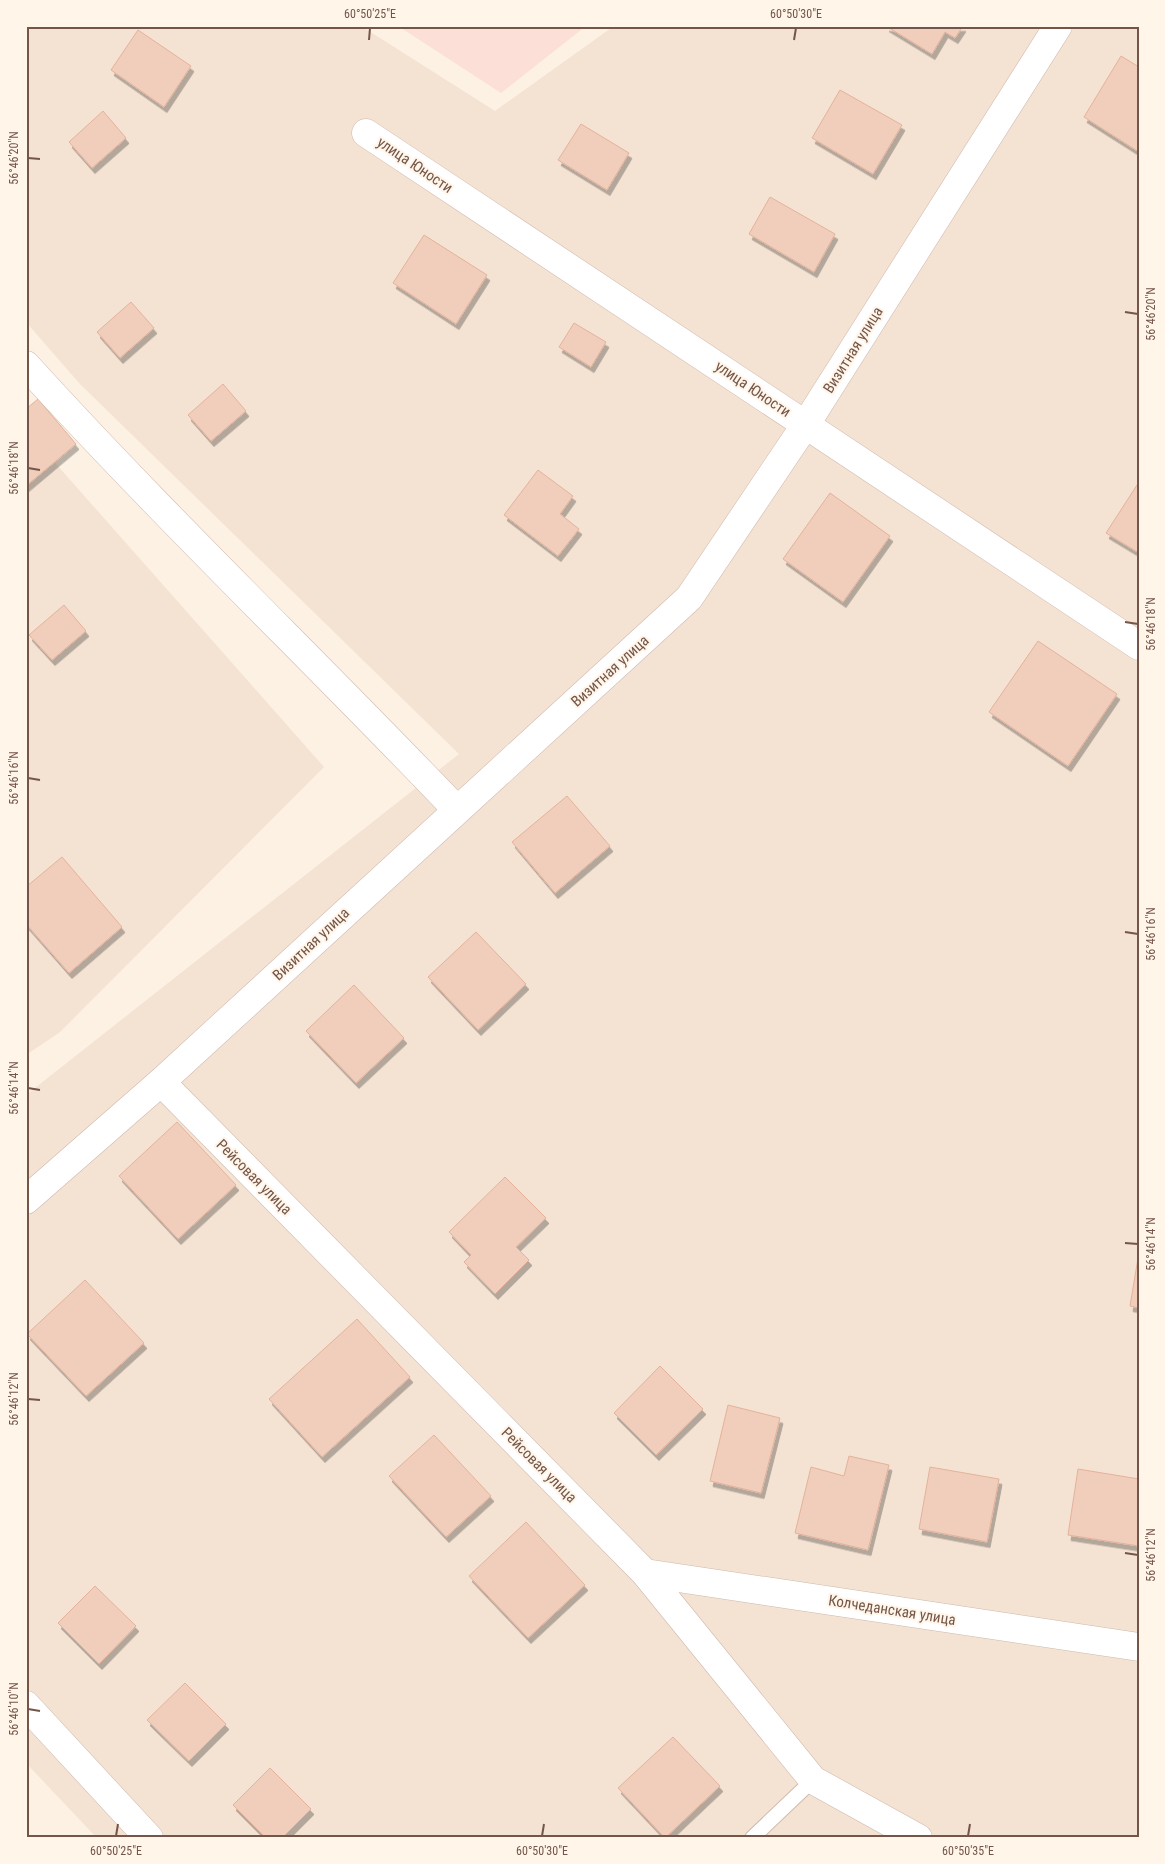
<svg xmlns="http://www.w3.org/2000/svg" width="1165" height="1864" viewBox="0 0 1165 1864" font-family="'Roboto Condensed',sans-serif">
  <defs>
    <filter id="shadow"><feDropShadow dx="3" dy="5.5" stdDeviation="0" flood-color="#0004"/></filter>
  </defs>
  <rect width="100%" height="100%" fill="#fcf1e3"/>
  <path fill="#f4e2d2" d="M 26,26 L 361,26 L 495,111 L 614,26 L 1139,26 L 1139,1838 L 97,1838 L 26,1763 L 26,1095 L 459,754 L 80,384 L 26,322 Z
    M 26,430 L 324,767 L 60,1032 L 26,1055 Z"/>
  <path fill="#fcdfd7" d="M 398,26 L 586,26 L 501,93 Z"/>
  <path fill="#f1cdbb" stroke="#e4b29b" filter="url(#shadow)" d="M 886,26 L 963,26 L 955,38 L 945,32 L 932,54 Z
    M 138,30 L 191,66 L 164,107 L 111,70 Z
    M 1121,56 L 1139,67 L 1139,152 L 1084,117 Z
    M 840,90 L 902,125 L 873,174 L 812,138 Z
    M 103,111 L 126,138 L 92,168 L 69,142 Z
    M 581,124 L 629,153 L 607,190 L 558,160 Z
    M 770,197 L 835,234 L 814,272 L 749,234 Z
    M 424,235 L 487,275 L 456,324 L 393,283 Z
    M 131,302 L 154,328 L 120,358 L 97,332 Z
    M 574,323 L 606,342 L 591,367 L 559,347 Z
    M 223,384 L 246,411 L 211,441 L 188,415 Z
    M 38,399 L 76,444 L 26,486 L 26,409 Z
    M 538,470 L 573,496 L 560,514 L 579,529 L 558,556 L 504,515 Z
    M 1139,482 L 1139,553 L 1106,533 Z
    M 830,493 L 890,536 L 843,602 L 783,559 Z
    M 64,605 L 86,631 L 52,660 L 29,635 Z
    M 1038,641 L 1117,694 L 1068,766 L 989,712 Z
    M 567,796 L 610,846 L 555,893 L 512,842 Z
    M 62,857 L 122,927 L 69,973 L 26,924 L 26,887 Z
    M 476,932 L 526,984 L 478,1030 L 428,977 Z
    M 354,985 L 404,1038 L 356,1083 L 306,1031 Z
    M 177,1122 L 236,1185 L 178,1239 L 119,1176 Z
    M 505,1177 L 546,1218 L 516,1247 L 529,1260 L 495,1294 L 464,1262 L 471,1255 L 449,1232 Z
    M 1139,1252 L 1139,1308 L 1130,1306 Z
    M 85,1280 L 144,1343 L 86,1396 L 27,1334 Z
    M 357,1319 L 410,1377 L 322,1457 L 269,1399 Z
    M 660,1366 L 703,1409 L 656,1455 L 614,1413 Z
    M 728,1405 L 780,1418 L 761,1493 L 710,1481 Z
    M 434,1435 L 491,1496 L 446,1537 L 389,1476 Z
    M 849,1456 L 889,1465 L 868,1550 L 795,1533 L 811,1467 L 844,1476 Z
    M 930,1467 L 999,1479 L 987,1542 L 919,1529 Z
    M 1078,1469 L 1139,1479 L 1139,1546 L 1068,1535 Z
    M 526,1522 L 585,1585 L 528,1638 L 469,1576 Z
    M 95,1586 L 136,1626 L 99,1664 L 58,1623 Z
    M 185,1683 L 226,1724 L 189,1761 L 147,1720 Z
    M 673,1737 L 720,1786 L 665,1838 L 618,1788 Z
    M 270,1768 L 311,1809 L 282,1838 L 266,1838 L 233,1805 Z"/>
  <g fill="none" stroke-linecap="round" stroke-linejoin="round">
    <g stroke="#cfb9ad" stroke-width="16">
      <path id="service" d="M 752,1838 L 813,1780"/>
    </g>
    <g stroke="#cfb9ad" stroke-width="29">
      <path id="minor" d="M 366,133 L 1139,646
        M 26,365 C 165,518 315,661 457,810
        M 161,1082 L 645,1573 L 813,1780 L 918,1838
        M 26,1200 L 161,1082 L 689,598 L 806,424 L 1058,26
        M 645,1573 L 1139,1647
        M 26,1705 L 149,1838"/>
    </g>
    <use href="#service" stroke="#fff" stroke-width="14"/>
    <use href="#minor" stroke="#fff" stroke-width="28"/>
  </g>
  <path fill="none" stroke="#745549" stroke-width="2" d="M 369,40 L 370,28M 794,40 L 796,28M 28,158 L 40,159M 1125,312 L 1138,314M 28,468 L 40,470M 1125,622 L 1138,624M 28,778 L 40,780M 1125,932 L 1138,934M 28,1088 L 40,1090M 1125,1243 L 1138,1244M 28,1399 L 40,1400M 1125,1553 L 1138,1555M 28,1709 L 40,1711M 116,1836 L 118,1824M 542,1836 L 544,1824M 968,1836 L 970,1824"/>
  <g text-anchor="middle" stroke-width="4" stroke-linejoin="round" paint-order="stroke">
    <g font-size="15" fill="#745549" stroke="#fff5e9">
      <text transform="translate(415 165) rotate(34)" y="5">улица Юности</text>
      <text transform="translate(853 350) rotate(-58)" y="5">Визитная улица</text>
      <text transform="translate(753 389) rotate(34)" y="5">улица Юности</text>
      <text transform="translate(610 671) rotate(-42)" y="5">Визитная улица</text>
      <text transform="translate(311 944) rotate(-43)" y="5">Визитная улица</text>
      <text transform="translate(254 1177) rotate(45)" y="5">Рейсовая улица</text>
      <text transform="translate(539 1465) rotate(45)" y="5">Рейсовая улица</text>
      <text transform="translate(892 1610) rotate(9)" y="5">Колчеданская улица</text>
    </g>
  </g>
  <rect width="1165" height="1864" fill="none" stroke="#fff5e9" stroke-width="55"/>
  <rect x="28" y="28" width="1110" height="1808" fill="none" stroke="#745549" stroke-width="2"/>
  <g font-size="12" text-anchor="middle" fill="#745549">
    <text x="370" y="18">60°50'25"E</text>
    <text x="796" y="18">60°50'30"E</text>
    <text transform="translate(14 158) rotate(-90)" y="4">56°46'20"N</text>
    <text transform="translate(1151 314) rotate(-90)" y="4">56°46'20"N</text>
    <text transform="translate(14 468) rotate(-90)" y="4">56°46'18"N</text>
    <text transform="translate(1151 624) rotate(-90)" y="4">56°46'18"N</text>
    <text transform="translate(14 778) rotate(-90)" y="4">56°46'16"N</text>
    <text transform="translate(1151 934) rotate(-90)" y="4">56°46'16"N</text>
    <text transform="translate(14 1088) rotate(-90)" y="4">56°46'14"N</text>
    <text transform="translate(1151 1244) rotate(-90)" y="4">56°46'14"N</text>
    <text transform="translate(14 1399) rotate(-90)" y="4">56°46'12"N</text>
    <text transform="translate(1151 1555) rotate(-90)" y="4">56°46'12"N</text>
    <text transform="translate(14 1709) rotate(-90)" y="4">56°46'10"N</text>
    <text x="116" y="1855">60°50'25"E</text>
    <text x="542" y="1855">60°50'30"E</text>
    <text x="968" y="1855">60°50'35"E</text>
  </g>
</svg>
